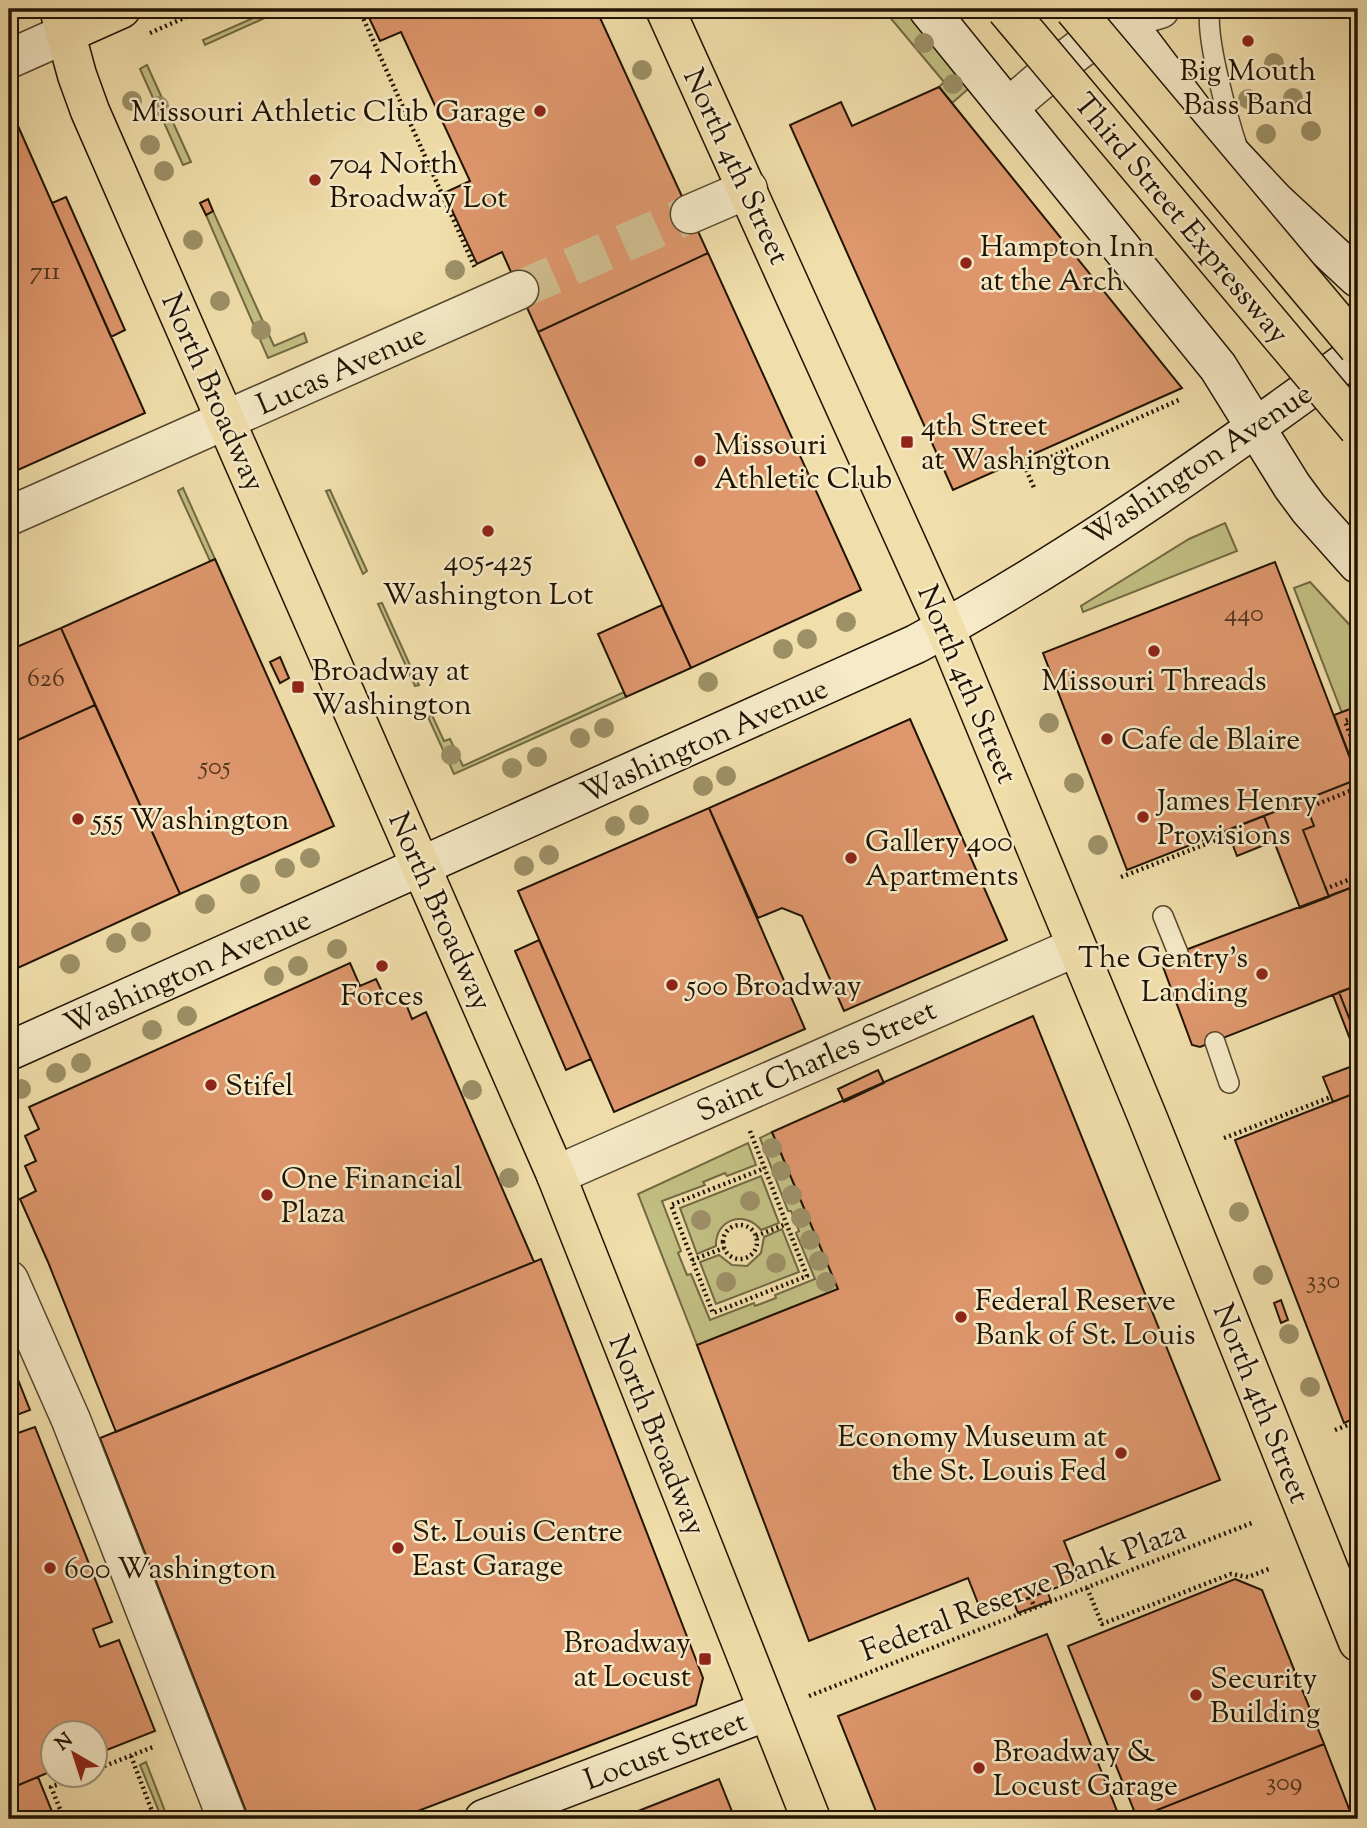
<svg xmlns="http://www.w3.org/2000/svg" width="1367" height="1828" viewBox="0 0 1367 1828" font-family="'Sorts Mill Goudy',serif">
  <rect width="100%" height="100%" fill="#f1dfab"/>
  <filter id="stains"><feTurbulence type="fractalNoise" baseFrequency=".00286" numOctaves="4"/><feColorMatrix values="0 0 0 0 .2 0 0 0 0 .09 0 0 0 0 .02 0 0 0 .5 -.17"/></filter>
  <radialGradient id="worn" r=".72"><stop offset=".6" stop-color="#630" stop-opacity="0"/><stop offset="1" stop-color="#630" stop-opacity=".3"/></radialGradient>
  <path fill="#c2bf83" stroke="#716943" stroke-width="2" d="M 883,9 L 905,9 L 968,89 L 952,103 L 939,87 L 944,82 Z
    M 267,12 L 269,16 L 205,45 L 203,40 Z
    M 147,65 L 191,162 L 183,165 L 140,69 Z
    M 213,211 L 274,346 L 304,333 L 307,342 L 268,358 L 206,215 Z
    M 183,488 L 215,559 L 210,561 L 178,491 Z
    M 330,490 L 367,571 L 363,574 L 326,491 Z
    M 1225,523 L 1237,551 L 1083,612 L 1081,606 L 1189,539 Z
    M 1310,582 L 1358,634 L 1358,706 L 1342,713 L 1294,588 Z
    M 382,603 L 419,685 L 415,686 L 378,604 Z
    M 624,692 L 626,697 L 454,774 L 428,717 L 432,715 L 444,741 L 450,739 L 463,766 Z
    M 772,1132 L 838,1289 L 697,1345 L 638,1194 L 748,1143 L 756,1165 L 727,1176 L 725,1173 L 703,1182 L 705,1185 L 662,1201 L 681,1251 L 678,1253 L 687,1275 L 691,1274 L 710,1320 L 754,1303 L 755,1306 L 776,1298 L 775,1295 L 815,1279 L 796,1233 L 799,1231 L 791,1211 L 788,1211 L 760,1138 Z
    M 761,1176 L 779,1223 L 761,1230 C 744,1209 715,1220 716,1246 L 697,1254 L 680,1208 Z
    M 782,1229 L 799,1272 L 716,1304 L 700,1262 L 719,1255 L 732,1265 L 747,1266 L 761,1253 L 764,1237 Z
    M 146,1762 L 168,1819 L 162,1819 L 140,1765 Z"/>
  <path fill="#df976d" stroke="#201303" stroke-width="2" d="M 365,9 L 596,9 L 708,253 L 538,332 L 502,252 L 477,264 L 444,193 L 470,181 L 401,32 L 380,41 Z
    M 939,87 L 1182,388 L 953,490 L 790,125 L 841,102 L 852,126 Z
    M 18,126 L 145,413 L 9,474 L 9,130 Z
    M 66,197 L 125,330 L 111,337 L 52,203 Z
    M 208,199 L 213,211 L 206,215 L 200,203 Z
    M 708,253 L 861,590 L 691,668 L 538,332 Z
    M 215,559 L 334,826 L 180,894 L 61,628 Z
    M 1275,562 L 1358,779 L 1127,870 L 1043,653 Z
    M 662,605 L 691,668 L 626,697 L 598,634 Z
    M 61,628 L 95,705 L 9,744 L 9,643 L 12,649 Z
    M 280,657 L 289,678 L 280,683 L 270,662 Z
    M 95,705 L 180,894 L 9,972 L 9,744 Z
    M 1358,706 L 1358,778 L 1334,715 Z
    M 910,719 L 1007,940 L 844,1011 L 802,916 L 782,908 L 758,918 L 709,808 Z
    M 1358,779 L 1358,885 L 1300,908 L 1264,816 Z
    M 1304,800 L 1314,826 L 1303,830 L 1329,897 L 1300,908 L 1274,841 L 1237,856 L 1227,830 Z
    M 709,808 L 805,1029 L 614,1112 L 518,891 Z
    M 1358,885 L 1358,985 L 1200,1047 L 1192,1045 L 1162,964 L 1164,958 Z
    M 539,940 L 591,1059 L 566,1070 L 515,951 Z
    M 350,963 L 360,986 L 376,979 L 389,1006 L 404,999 L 412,1019 L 426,1012 L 534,1262 L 116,1432 L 48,1262 L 20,1199 L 36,1191 L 25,1166 L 36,1161 L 25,1136 L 39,1129 L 29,1107 Z
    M 1358,985 L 1358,1060 L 1333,995 Z
    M 1358,985 L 1358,1041 L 1339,992 Z
    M 1033,1016 L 1220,1480 L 1064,1541 L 1079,1579 L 983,1616 L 968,1578 L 809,1641 L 697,1345 L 838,1289 L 772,1132 Z
    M 1358,1064 L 1358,1092 L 1333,1102 L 1323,1077 Z
    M 878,1070 L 884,1083 L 844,1102 L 838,1089 Z
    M 1358,1092 L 1358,1417 L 1344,1423 L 1235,1140 Z
    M 541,1259 L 703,1678 L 696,1705 L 397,1819 L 249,1819 L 100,1438 Z
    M 1281,1300 L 1288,1320 L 1281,1323 L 1274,1303 Z
    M 9,1357 L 30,1410 L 11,1417 L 18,1433 L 35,1427 L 112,1622 L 93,1629 L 100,1647 L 119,1640 L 155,1731 L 94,1755 L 94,1734 L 52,1734 L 52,1771 L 9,1789 Z
    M 1235,1579 L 1262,1590 L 1324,1744 L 1137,1818 L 1068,1646 Z
    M 1047,1591 L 1051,1601 L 1018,1613 L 1014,1603 Z
    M 1047,1634 L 1119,1816 L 1111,1819 L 879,1819 L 838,1716 Z
    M 1324,1744 L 1353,1819 L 1138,1819 L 1137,1818 Z
    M 38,1777 L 55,1819 L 9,1819 L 9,1789 Z
    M 719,1779 L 735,1819 L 618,1819 Z"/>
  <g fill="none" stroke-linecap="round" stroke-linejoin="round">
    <path stroke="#d2c092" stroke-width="38" stroke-dasharray="38 19" stroke-linecap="butt" d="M 519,290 L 690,214"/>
    <g stroke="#54462d" stroke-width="22">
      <path id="lane" d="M 1210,9 C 1205,37 1228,119 1238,149
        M 1163,916 L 1178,953
        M 1215,1042 L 1229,1083"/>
    </g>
    <g stroke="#54462d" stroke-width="41">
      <path id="street" d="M 9,59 L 65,34
        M 1008,108 C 1055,68 1100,25 1160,9
        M 690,214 L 748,189
        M 9,516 L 519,290
        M 556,1175 L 1076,947
        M 9,1280 L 71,1420 L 227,1819"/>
    </g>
    <g stroke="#201303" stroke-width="41">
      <path id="secondary" d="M 928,9 L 1218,367 L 1292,486 L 1309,509 L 1358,564
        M 1116,9 L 1203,124 L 1275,201 L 1358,278
        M 9,1051 L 916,644 C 1070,561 1218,456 1358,353
        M 484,1819 L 768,1711"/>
    </g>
    <g stroke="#201303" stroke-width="41">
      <path id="primary" d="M 59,9 L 77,75 L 90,111 L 556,1175 L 811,1819
        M 665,9 L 945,628 L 1147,1116 L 1358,1642
        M 65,34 L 121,9"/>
    </g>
    <path stroke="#201303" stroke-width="4.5" stroke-dasharray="2 3.5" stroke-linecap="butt" d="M 359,9 L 476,270
      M 150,33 L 204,9
      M 1022,460 L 1035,490
      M 1026,468 L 1181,399
      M 1358,716 L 1345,721 L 1358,755
      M 1307,808 L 1358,788
      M 1121,877 L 1229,835
      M 1325,889 L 1358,876
      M 750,1131 L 807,1276 L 713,1313 L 671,1205 L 765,1168
      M 1224,1138 L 1331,1097
      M723 1242a17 17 0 1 1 34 0a17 17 0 1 1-34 0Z
      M 756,1236 L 786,1224
      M 692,1260 L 724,1248
      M 1335,1430 L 1358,1421
      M 1087,1588 L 1102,1624 L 1231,1574 L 1248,1577 L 1269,1569
      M 1030,1597 L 1035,1608
      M 809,1696 L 1252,1523
      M 131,1756 L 155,1819
      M 94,1770 L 153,1747
      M 64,1819 L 51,1787 L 80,1776"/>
    <use href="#lane" stroke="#f6eac8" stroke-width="19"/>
    <use href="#street" stroke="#f6eac8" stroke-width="38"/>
    <use href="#secondary" stroke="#f6eac8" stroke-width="38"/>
    <use href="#primary" stroke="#f1dfab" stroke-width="38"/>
    <g stroke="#201303" stroke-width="41" stroke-linecap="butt">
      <path id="highway-bridge" d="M 1006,9 L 1358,428
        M 1074,9 L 1358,347"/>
    </g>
    <use href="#highway-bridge" stroke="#f1dfab" stroke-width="38"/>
  </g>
  <g fill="#9d9067">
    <circle cx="924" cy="43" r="10"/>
    <circle cx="1274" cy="63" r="10"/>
    <circle cx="642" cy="70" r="10"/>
    <circle cx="953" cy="84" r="10"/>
    <circle cx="1293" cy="98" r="10"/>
    <circle cx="1248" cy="99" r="10"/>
    <circle cx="132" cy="101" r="10"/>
    <circle cx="159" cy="106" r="10"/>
    <circle cx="1311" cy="131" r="10"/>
    <circle cx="1266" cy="134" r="10"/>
    <circle cx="150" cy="145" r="10"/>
    <circle cx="164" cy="171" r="10"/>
    <circle cx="193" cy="240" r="10"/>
    <circle cx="455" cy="270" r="10"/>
    <circle cx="220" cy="301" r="10"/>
    <circle cx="261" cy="330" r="10"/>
    <circle cx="846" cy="622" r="10"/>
    <circle cx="807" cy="639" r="10"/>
    <circle cx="783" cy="649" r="10"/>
    <circle cx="708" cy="682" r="10"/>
    <circle cx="1049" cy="723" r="10"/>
    <circle cx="604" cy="728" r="10"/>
    <circle cx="580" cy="738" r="10"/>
    <circle cx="451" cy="755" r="10"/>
    <circle cx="537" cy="757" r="10"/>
    <circle cx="512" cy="768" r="10"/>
    <circle cx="726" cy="776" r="10"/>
    <circle cx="1074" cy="783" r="10"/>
    <circle cx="703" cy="786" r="10"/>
    <circle cx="639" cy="815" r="10"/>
    <circle cx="615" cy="826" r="10"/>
    <circle cx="1098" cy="845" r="10"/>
    <circle cx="549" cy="855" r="10"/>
    <circle cx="310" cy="858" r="10"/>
    <circle cx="524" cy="866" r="10"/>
    <circle cx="285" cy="868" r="10"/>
    <circle cx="250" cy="884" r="10"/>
    <circle cx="205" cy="904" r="10"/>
    <circle cx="141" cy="932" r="10"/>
    <circle cx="116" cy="943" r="10"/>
    <circle cx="337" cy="949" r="10"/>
    <circle cx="70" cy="964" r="10"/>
    <circle cx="298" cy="966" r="10"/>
    <circle cx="274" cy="976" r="10"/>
    <circle cx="187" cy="1016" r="10"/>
    <circle cx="152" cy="1030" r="10"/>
    <circle cx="81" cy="1063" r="10"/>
    <circle cx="56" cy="1073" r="10"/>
    <circle cx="21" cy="1089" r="10"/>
    <circle cx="472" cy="1090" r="10"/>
    <circle cx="772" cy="1148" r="10"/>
    <circle cx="781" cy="1171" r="10"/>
    <circle cx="509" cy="1178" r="10"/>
    <circle cx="792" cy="1195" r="10"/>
    <circle cx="750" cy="1201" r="10"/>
    <circle cx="1239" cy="1212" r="10"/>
    <circle cx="801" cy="1218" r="10"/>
    <circle cx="701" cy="1220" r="10"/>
    <circle cx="810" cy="1240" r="10"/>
    <circle cx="819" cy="1261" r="10"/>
    <circle cx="776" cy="1263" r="10"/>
    <circle cx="1263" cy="1275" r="10"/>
    <circle cx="726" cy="1282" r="10"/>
    <circle cx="826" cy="1282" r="10"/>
    <circle cx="1289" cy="1334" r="10"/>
    <circle cx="1310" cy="1387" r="10"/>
  </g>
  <g fill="#8f2418" stroke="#f6eac8" stroke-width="2.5">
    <circle cx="1248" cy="41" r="7"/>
    <circle cx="540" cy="111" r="7"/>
    <circle cx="315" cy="180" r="7"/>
    <circle cx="966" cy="263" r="7"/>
    <rect x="900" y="435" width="14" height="14" rx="3.5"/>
    <circle cx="700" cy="461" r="7"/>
    <circle cx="488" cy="531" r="7"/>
    <circle cx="1154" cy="651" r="7"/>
    <rect x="291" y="680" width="14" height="14" rx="3.5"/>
    <circle cx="1107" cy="739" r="7"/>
    <circle cx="1143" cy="817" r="7"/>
    <circle cx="78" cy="819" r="7"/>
    <circle cx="851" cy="858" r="7"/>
    <circle cx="382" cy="966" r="7"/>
    <circle cx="1262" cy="974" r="7"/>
    <circle cx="672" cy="985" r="7"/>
    <circle cx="211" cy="1085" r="7"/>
    <circle cx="267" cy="1195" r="7"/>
    <circle cx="961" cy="1317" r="7"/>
    <circle cx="1121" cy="1453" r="7"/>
    <circle cx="398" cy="1548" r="7"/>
    <circle cx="50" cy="1568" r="7"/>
    <rect x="698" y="1652" width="14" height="14" rx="3.5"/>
    <circle cx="1196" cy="1695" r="7"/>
    <circle cx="979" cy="1768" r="7"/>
  </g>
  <g text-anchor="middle" stroke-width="5" stroke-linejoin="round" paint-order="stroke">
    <g font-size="26" fill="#50341e">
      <text x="45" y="279">711</text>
      <text x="1244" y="621">440</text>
      <text x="46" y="686">626</text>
      <text x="215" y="774">505</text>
      <text x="1323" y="1288">330</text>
      <text x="1284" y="1790">309</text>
    </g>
    <g font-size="30" fill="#201303" stroke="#f6eac8" text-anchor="start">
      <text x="1248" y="80" text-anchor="middle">Big Mouth<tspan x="1248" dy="34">Bass Band</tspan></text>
      <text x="526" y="121" text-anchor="end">Missouri Athletic Club Garage</text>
      <text x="329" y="173">704 North<tspan x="329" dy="34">Broadway Lot</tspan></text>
      <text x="980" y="256">Hampton Inn<tspan x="980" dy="34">at the Arch</tspan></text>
      <text x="921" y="435">4th Street<tspan x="921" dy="34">at Washington</tspan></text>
      <text x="714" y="454">Missouri<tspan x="714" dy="34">Athletic Club</tspan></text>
      <text x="488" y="570" text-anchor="middle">405-425<tspan x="488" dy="34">Washington Lot</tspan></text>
      <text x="312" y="680">Broadway at<tspan x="312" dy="34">Washington</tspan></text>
      <text x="1154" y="690" text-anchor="middle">Missouri Threads</text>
      <text x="1121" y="749">Cafe de Blaire</text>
      <text x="1157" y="810">James Henry<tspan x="1157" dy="34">Provisions</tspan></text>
      <text x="92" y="829">555 Washington</text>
      <text x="865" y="851">Gallery 400<tspan x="865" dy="34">Apartments</tspan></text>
      <text x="1248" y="967" text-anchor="end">The Gentry's<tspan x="1248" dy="34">Landing</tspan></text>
      <text x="686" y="995">500 Broadway</text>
      <text x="382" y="1005" text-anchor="middle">Forces</text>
      <text x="225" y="1095">Stifel</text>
      <text x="281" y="1188">One Financial<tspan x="281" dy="34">Plaza</tspan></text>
      <text x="975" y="1310">Federal Reserve<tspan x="975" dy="34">Bank of St. Louis</tspan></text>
      <text x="1107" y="1446" text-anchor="end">Economy Museum at<tspan x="1107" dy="34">the St. Louis Fed</tspan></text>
      <text x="412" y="1541">St. Louis Centre<tspan x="412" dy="34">East Garage</tspan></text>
      <text x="64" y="1578">600 Washington</text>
      <text x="691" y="1652" text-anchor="end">Broadway<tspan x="691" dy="34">at Locust</tspan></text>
      <text x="1210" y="1688">Security<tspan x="1210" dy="34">Building</tspan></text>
      <text x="993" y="1761">Broadway &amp;<tspan x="993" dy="34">Locust Garage</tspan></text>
    </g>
    <g font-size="30" fill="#201303" stroke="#f6eac8">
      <text transform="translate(737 166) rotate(65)" y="10">North 4th Street</text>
      <text transform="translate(1182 218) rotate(50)" y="10">Third Street Expressway</text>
      <text transform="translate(341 369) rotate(-24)" y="10">Lucas Avenue</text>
      <text transform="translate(214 392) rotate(66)" y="10">North Broadway</text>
      <text transform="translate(1198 464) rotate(-34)" y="10">Washington Avenue</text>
      <text transform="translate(968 684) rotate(67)" y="10">North 4th Street</text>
      <text transform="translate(704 740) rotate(-24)" y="10">Washington Avenue</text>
      <text transform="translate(441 911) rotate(66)" y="10">North Broadway</text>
      <text transform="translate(187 971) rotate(-24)" y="10">Washington Avenue</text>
      <text transform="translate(816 1060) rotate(-24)" y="10">Saint Charles Street</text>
      <text transform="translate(1262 1403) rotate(68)" y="10">North 4th Street</text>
      <text transform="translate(658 1435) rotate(68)" y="10">North Broadway</text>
      <text transform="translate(1023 1590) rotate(-21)" y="10">Federal Reserve Bank Plaza</text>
      <text transform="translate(665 1750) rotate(-21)" y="10">Locust Street</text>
    </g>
  </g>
  <rect width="1367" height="1828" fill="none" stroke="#f1dfab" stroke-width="35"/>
  <rect x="10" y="10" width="1346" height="1807" fill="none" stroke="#201303" stroke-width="3.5"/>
  <rect x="18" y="18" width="1332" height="1793" fill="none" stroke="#201303" stroke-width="2"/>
  <g transform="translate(74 1754) rotate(321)"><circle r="33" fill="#f6eac8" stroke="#a09479" stroke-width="2"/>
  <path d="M0-5L12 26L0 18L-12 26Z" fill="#8f2418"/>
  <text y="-10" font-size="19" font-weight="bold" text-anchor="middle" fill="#201303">N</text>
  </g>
  <rect width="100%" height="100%" filter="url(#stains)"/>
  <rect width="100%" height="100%" fill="url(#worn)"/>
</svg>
